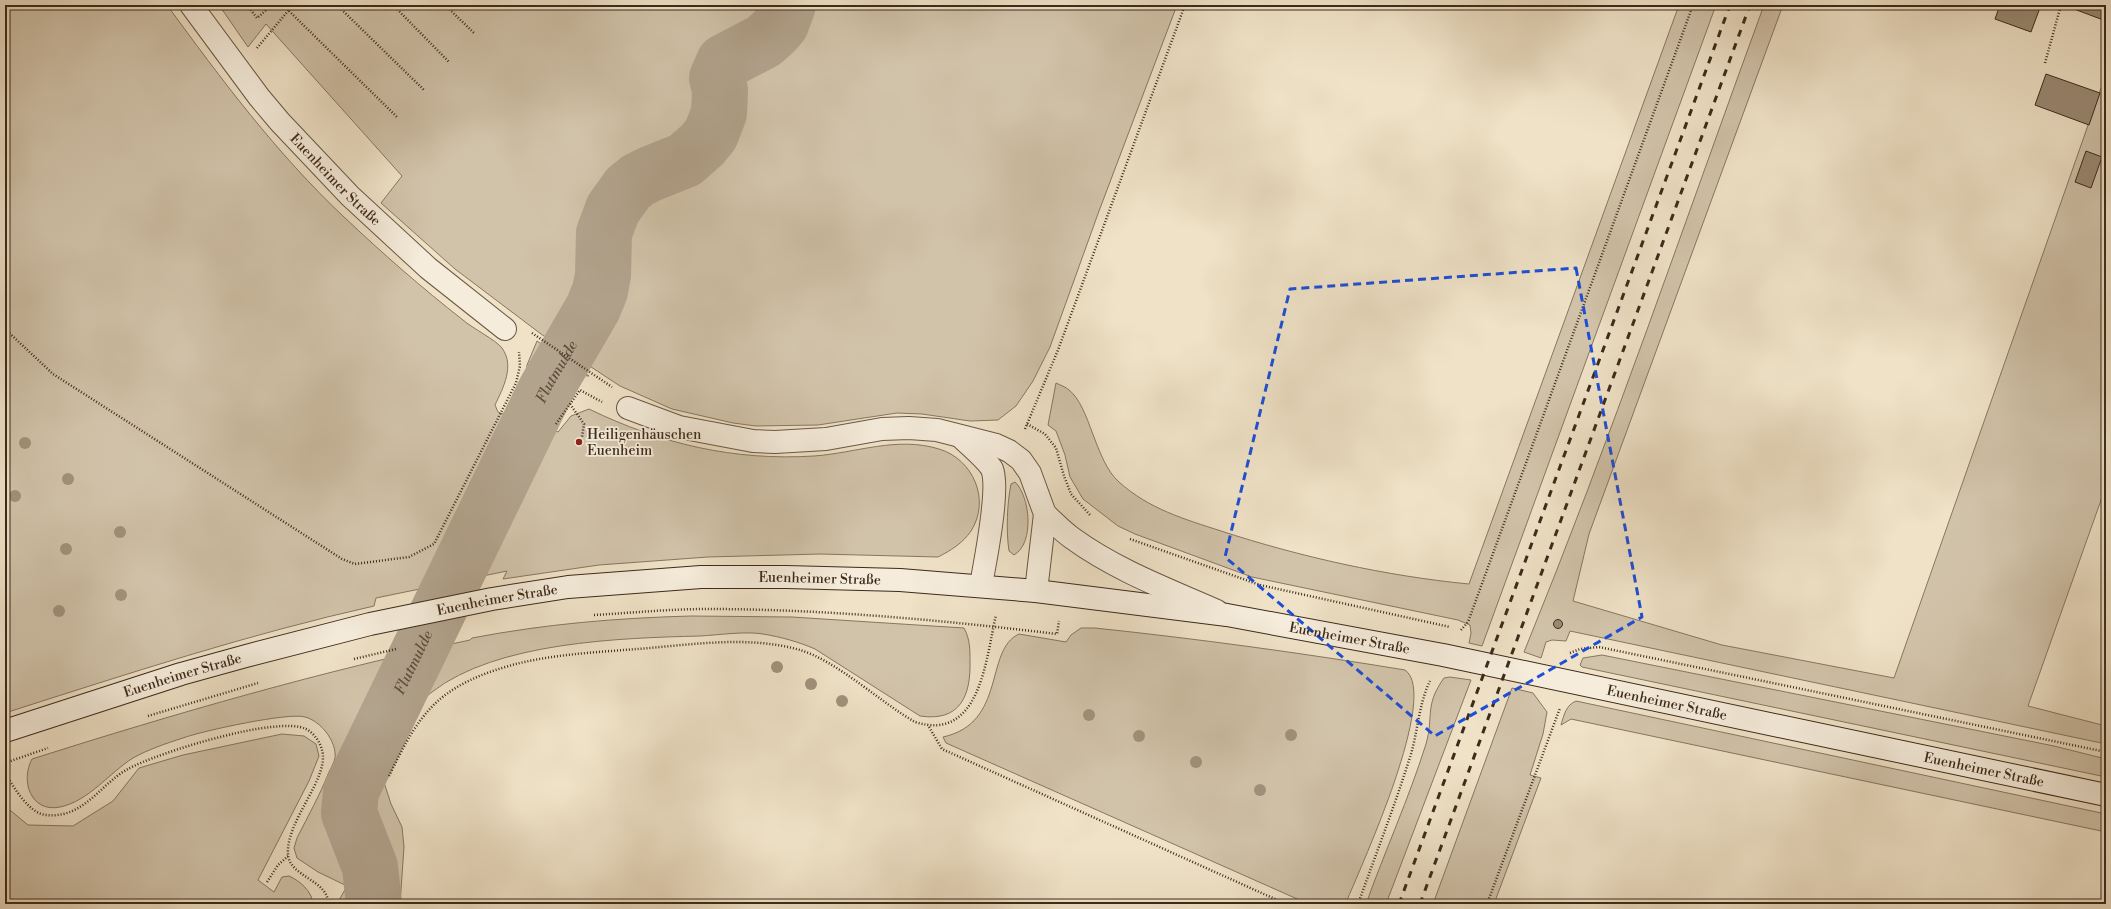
<svg xmlns="http://www.w3.org/2000/svg" width="2111" height="909" viewBox="0 0 2111 909" font-family="'Libre Bodoni',serif">
  <rect width="100%" height="100%" fill="#efe2c7"/>
  <filter id="stains"><feTurbulence type="fractalNoise" baseFrequency=".005" numOctaves="4"/><feColorMatrix values="0 0 0 0 .2 0 0 0 0 .09 0 0 0 0 .02 0 0 0 .5 -.17"/></filter>
  <radialGradient id="worn" r=".72"><stop offset=".6" stop-color="#630" stop-opacity="0"/><stop offset="1" stop-color="#630" stop-opacity=".3"/></radialGradient>
  <path fill="#d1c3aa" stroke="#877662" d="M 5,5 L 167,5 C 221,79 277,154 344,217 C 382,253 422,288 463,320 C 472,328 496,340 502,348 C 515,366 503,388 495,405 L 498,412 L 503,414 L 511,404 L 526,376 L 527,365 L 537,341 L 589,376 L 577,375 L 571,379 L 550,418 L 548,425 L 550,428 L 558,432 L 571,416 L 589,409 C 661,444 734,461 814,456 C 856,453 897,436 939,449 C 973,459 991,500 971,531 C 963,543 950,551 938,557 L 820,554 L 708,557 L 599,565 L 503,579 L 507,571 L 376,598 L 374,606 C 249,634 127,674 5,713 Z
    M 219,5 L 1177,5 L 1099,211 L 1050,347 L 1033,381 L 1016,406 L 998,420 L 970,421 L 922,414 L 897,413 L 818,425 L 756,426 L 733,423 L 672,409 L 620,386 L 541,334 L 455,269 L 381,203 L 402,176 L 266,24 L 248,47 Z
    M 1679,5 L 1716,5 L 1482,646 L 1469,643 L 1471,633 L 1470,625 L 1458,620 L 1252,577 L 1135,534 L 1118,526 L 1083,499 L 1070,477 L 1065,455 L 1056,431 L 1048,425 L 1056,383 C 1060,385 1066,387 1069,390 C 1090,406 1095,461 1119,482 C 1149,509 1184,519 1221,531 C 1301,557 1386,576 1469,584 Z
    M 1764,5 L 1783,5 L 1589,534 L 1573,601 L 1722,645 L 1894,678 L 2106,74 L 2106,486 L 2028,706 L 2106,726 L 2106,744 L 1570,631 L 1566,641 L 1552,640 L 1546,642 L 1541,658 L 1524,652 C 1611,439 1685,221 1764,5 Z
    M 1015,482 C 1030,496 1035,543 1014,555 L 1009,551 C 1006,531 1007,504 1011,484 Z
    M 691,616 L 792,617 L 964,628 C 970,639 970,649 970,661 C 971,696 960,722 920,716 L 815,649 C 799,642 781,637 763,634 C 745,631 719,635 700,636 C 620,638 496,642 432,692 C 410,708 394,744 381,767 L 380,770 L 391,804 L 402,827 L 404,847 L 400,904 L 337,904 L 347,886 L 318,872 L 297,858 L 294,848 L 297,838 C 308,816 320,795 329,772 C 331,768 334,763 335,758 C 337,742 321,721 305,717 C 289,712 202,731 183,738 C 167,743 147,750 133,758 C 109,773 89,801 60,807 C 31,813 20,781 32,759 C 177,713 322,671 470,640 L 472,638 C 545,624 617,618 691,616 Z
    M 1081,628 L 1095,628 C 1199,639 1302,653 1405,670 C 1440,694 1362,864 1348,898 L 1344,904 L 1309,904 L 1304,902 L 946,743 L 943,737 C 1007,723 984,650 1019,634 L 1066,642 L 1071,635 Z
    M 1602,655 L 2054,746 L 2106,759 L 2106,777 L 1582,667 L 1580,665 L 1583,658 Z
    M 1450,677 L 1471,680 L 1386,904 L 1366,904 C 1385,851 1409,798 1426,744 C 1434,716 1424,706 1444,678 Z
    M 1512,688 L 1533,693 L 1547,712 L 1543,734 L 1530,775 L 1541,778 L 1494,904 L 1433,904 Z
    M 1576,701 L 2106,814 L 2106,832 L 1571,719 L 1561,725 C 1564,715 1566,705 1576,701 Z
    M 282,734 L 304,736 L 316,744 L 319,756 L 309,781 L 258,880 L 274,892 L 282,877 L 289,876 C 300,881 312,891 313,904 L 5,904 L 5,806 L 28,825 L 73,826 L 113,801 L 139,768 L 183,755 Z"/>
  <g fill="none" stroke-linecap="round" stroke-linejoin="round">
    <path stroke="#b2a38d" stroke-width="56" id="s1" d="M 374,904 L 370,867 L 349,813 L 351,791 L 546,389 L 593,308 L 600,291 L 603,275 L 604,233 L 613,209 L 628,188 L 638,180 L 650,174 L 685,160 L 702,145 L 711,134 L 719,113 L 720,90 L 717,78 L 724,62 L 764,41 L 774,32 L 781,24 L 788,5"/>
  </g>
  <path fill="#9a8a74" stroke="#3d2a1b" d="M 2000,5 L 2041,5 L 2031,32 L 1995,19 Z
    M 2076,5 L 2106,5 L 2106,21 L 2074,9 Z
    M 2046,74 L 2100,93 L 2089,125 L 2035,105 Z
    M 2086,151 L 2102,157 L 2091,188 L 2075,182 Z
    M1553.5 624a4.5 4.5 0 1 1 9 0a4.5 4.5 0 1 1-9 0Z"/>
  <g fill="none" stroke-linecap="round" stroke-linejoin="round">
    <g stroke="#6a5846" stroke-width="24">
      <g id="street">
        <path id="s2" d="M 191,5 L 259,97 L 280,122 L 350,196 L 428,268 L 505,329"/>
        <path d="M 628,408 L 679,427 L 753,441 L 775,442 L 826,439 L 882,429 L 909,428 L 937,430 L 996,445 L 1009,451 L 1021,460 L 1030,473 L 1045,514 L 1036,591"/>
        <path d="M 962,438 C 970,446 987,460 992,469 C 1000,489 985,562 981,585"/>
        <path d="M 1045,514 C 1054,522 1062,531 1072,538 C 1116,570 1167,589 1217,611"/>
      </g>
    </g>
    <g stroke="#3d2a1b" stroke-width="24">
      <g id="secondary">
        <path id="s3" d="M 5,731 L 181,674 L 246,656 L 370,624 L 492,599 L 568,587 L 701,577 L 786,577 L 900,580 L 1036,591 L 1227,615 L 1443,655 L 2106,795"/>
      </g>
    </g>
    <path stroke="#3d2a1b" stroke-width="2.5" stroke-dasharray="1 2" stroke-linecap="butt" d="M 247,5 L 257,18 L 272,5
      M 337,5 L 424,90
      M 393,5 L 449,62
      M 445,5 L 475,34
      M 289,11 L 397,117
      M 257,48 L 293,5
      M 2045,63 L 2061,5
      M 5,329 L 53,374 L 342,559 L 355,564 L 409,557 L 434,544 L 516,383 L 520,366 L 519,352
      M 532,333 L 612,387
      M 570,404 L 584,424 L 582,437
      M 556,424 L 580,390 L 602,402
      M 1027,424 L 1045,434 L 1056,448 L 1064,476 L 1071,494 L 1090,515
      M 1025,429 L 1058,350 L 1185,5
      M 1130,539 L 1260,585 L 1450,627
      M 594,615 C 631,613 669,609 706,609 C 823,609 941,620 1057,634 L 1059,621
      M 1461,630 L 1468,622 L 1693,5
      M 1570,653 L 1580,649 L 1599,647 L 2106,752
      M 354,659 L 396,649
      M 148,716 L 258,683
      M 929,727 L 942,749 L 1286,904
      M 5,763 L 48,748
      M 5,773 C 14,787 28,813 46,815 C 84,819 101,783 128,769 C 157,753 277,715 306,729 C 314,733 320,742 322,750 C 330,778 286,820 288,854 C 289,877 329,880 328,904
      M 389,776 C 404,746 419,713 448,693 C 469,678 496,669 520,663 C 558,654 599,652 637,649 C 690,645 748,635 800,650 C 837,661 880,702 915,722 C 981,743 986,657 996,615
      M 267,882 L 278,865 L 288,856
      M 1358,904 C 1376,854 1395,805 1411,754 C 1418,730 1419,703 1430,681
      M 1487,904 L 1560,708"/>
    <use href="#street" stroke="#f5ecdb" stroke-width="22"/>
    <use href="#secondary" stroke="#f5ecdb" stroke-width="22"/>
    <path stroke="#3d2a1b" stroke-width="3" stroke-dasharray="7 7" stroke-linecap="butt" d="M 1399,904 L 1730,5
      M 1420,904 L 1750,5"/>
  </g>
  <g fill="#a1927c">
    <circle cx="25" cy="443" r="6"/>
    <circle cx="68" cy="479" r="6"/>
    <circle cx="15" cy="496" r="6"/>
    <circle cx="120" cy="532" r="6"/>
    <circle cx="66" cy="549" r="6"/>
    <circle cx="121" cy="595" r="6"/>
    <circle cx="59" cy="611" r="6"/>
    <circle cx="777" cy="667" r="6"/>
    <circle cx="811" cy="684" r="6"/>
    <circle cx="842" cy="701" r="6"/>
    <circle cx="1089" cy="715" r="6"/>
    <circle cx="1291" cy="735" r="6"/>
    <circle cx="1139" cy="736" r="6"/>
    <circle cx="1196" cy="762" r="6"/>
    <circle cx="1260" cy="790" r="6"/>
  </g>
  <path fill="none" stroke="#1d4ed8" stroke-width="3" stroke-dasharray="8 5" stroke-linejoin="round" d="M 1576,268 L 1642,617 L 1435,736 L 1225,557 L 1290,289 Z"/>
  <circle fill="#8f2418" stroke="#f5ecdb" stroke-width="1.5" cx="579" cy="442" r="4"/>
  <g text-anchor="middle" stroke-width="3.5" stroke-linejoin="round" paint-order="stroke">
    <g font-size="14" fill="#3d2a1b" stroke="#f5ecdb">
      <text dy="5" stroke="none"><textPath href="#s2" startOffset="227">Euenheimer Straße</textPath></text>
      <text dy="5" stroke="none"><textPath href="#s3" startOffset="834">Euenheimer Straße</textPath></text>
      <text dy="5" stroke="none"><textPath href="#s3" startOffset="510">Euenheimer Straße</textPath></text>
      <text dy="5" stroke="none"><textPath href="#s3" startOffset="1368">Euenheimer Straße</textPath></text>
      <text dy="5" stroke="none"><textPath href="#s3" startOffset="186">Euenheimer Straße</textPath></text>
      <text dy="5" stroke="none"><textPath href="#s3" startOffset="1692">Euenheimer Straße</textPath></text>
      <text dy="5" stroke="none"><textPath href="#s3" startOffset="2016">Euenheimer Straße</textPath></text>
    </g>
    <g font-size="14" fill="#3d2a1b" stroke="#f5ecdb" text-anchor="start">
      <text x="587" y="439">Heiligenhäuschen<tspan x="587" dy="16">Euenheim</tspan></text>
    </g>
    <g font-size="15" font-style="italic" fill="#604e3d" stroke="#f5ecdb">
      <text dy="5" stroke="none"><textPath href="#s1" startOffset="584">Flutmulde</textPath></text>
      <text dy="5" stroke="none"><textPath href="#s1" startOffset="260">Flutmulde</textPath></text>
    </g>
  </g>
  <rect width="2111" height="909" fill="none" stroke="#efe2c7" stroke-width="20"/>
  <rect x="6" y="6" width="2099" height="897" fill="none" stroke="#3d2a1b" stroke-width="2"/>
  <rect x="10" y="10" width="2091" height="889" fill="none" stroke="#3d2a1b"/>
  <rect width="100%" height="100%" filter="url(#stains)"/>
  <rect width="100%" height="100%" fill="url(#worn)"/>
</svg>
